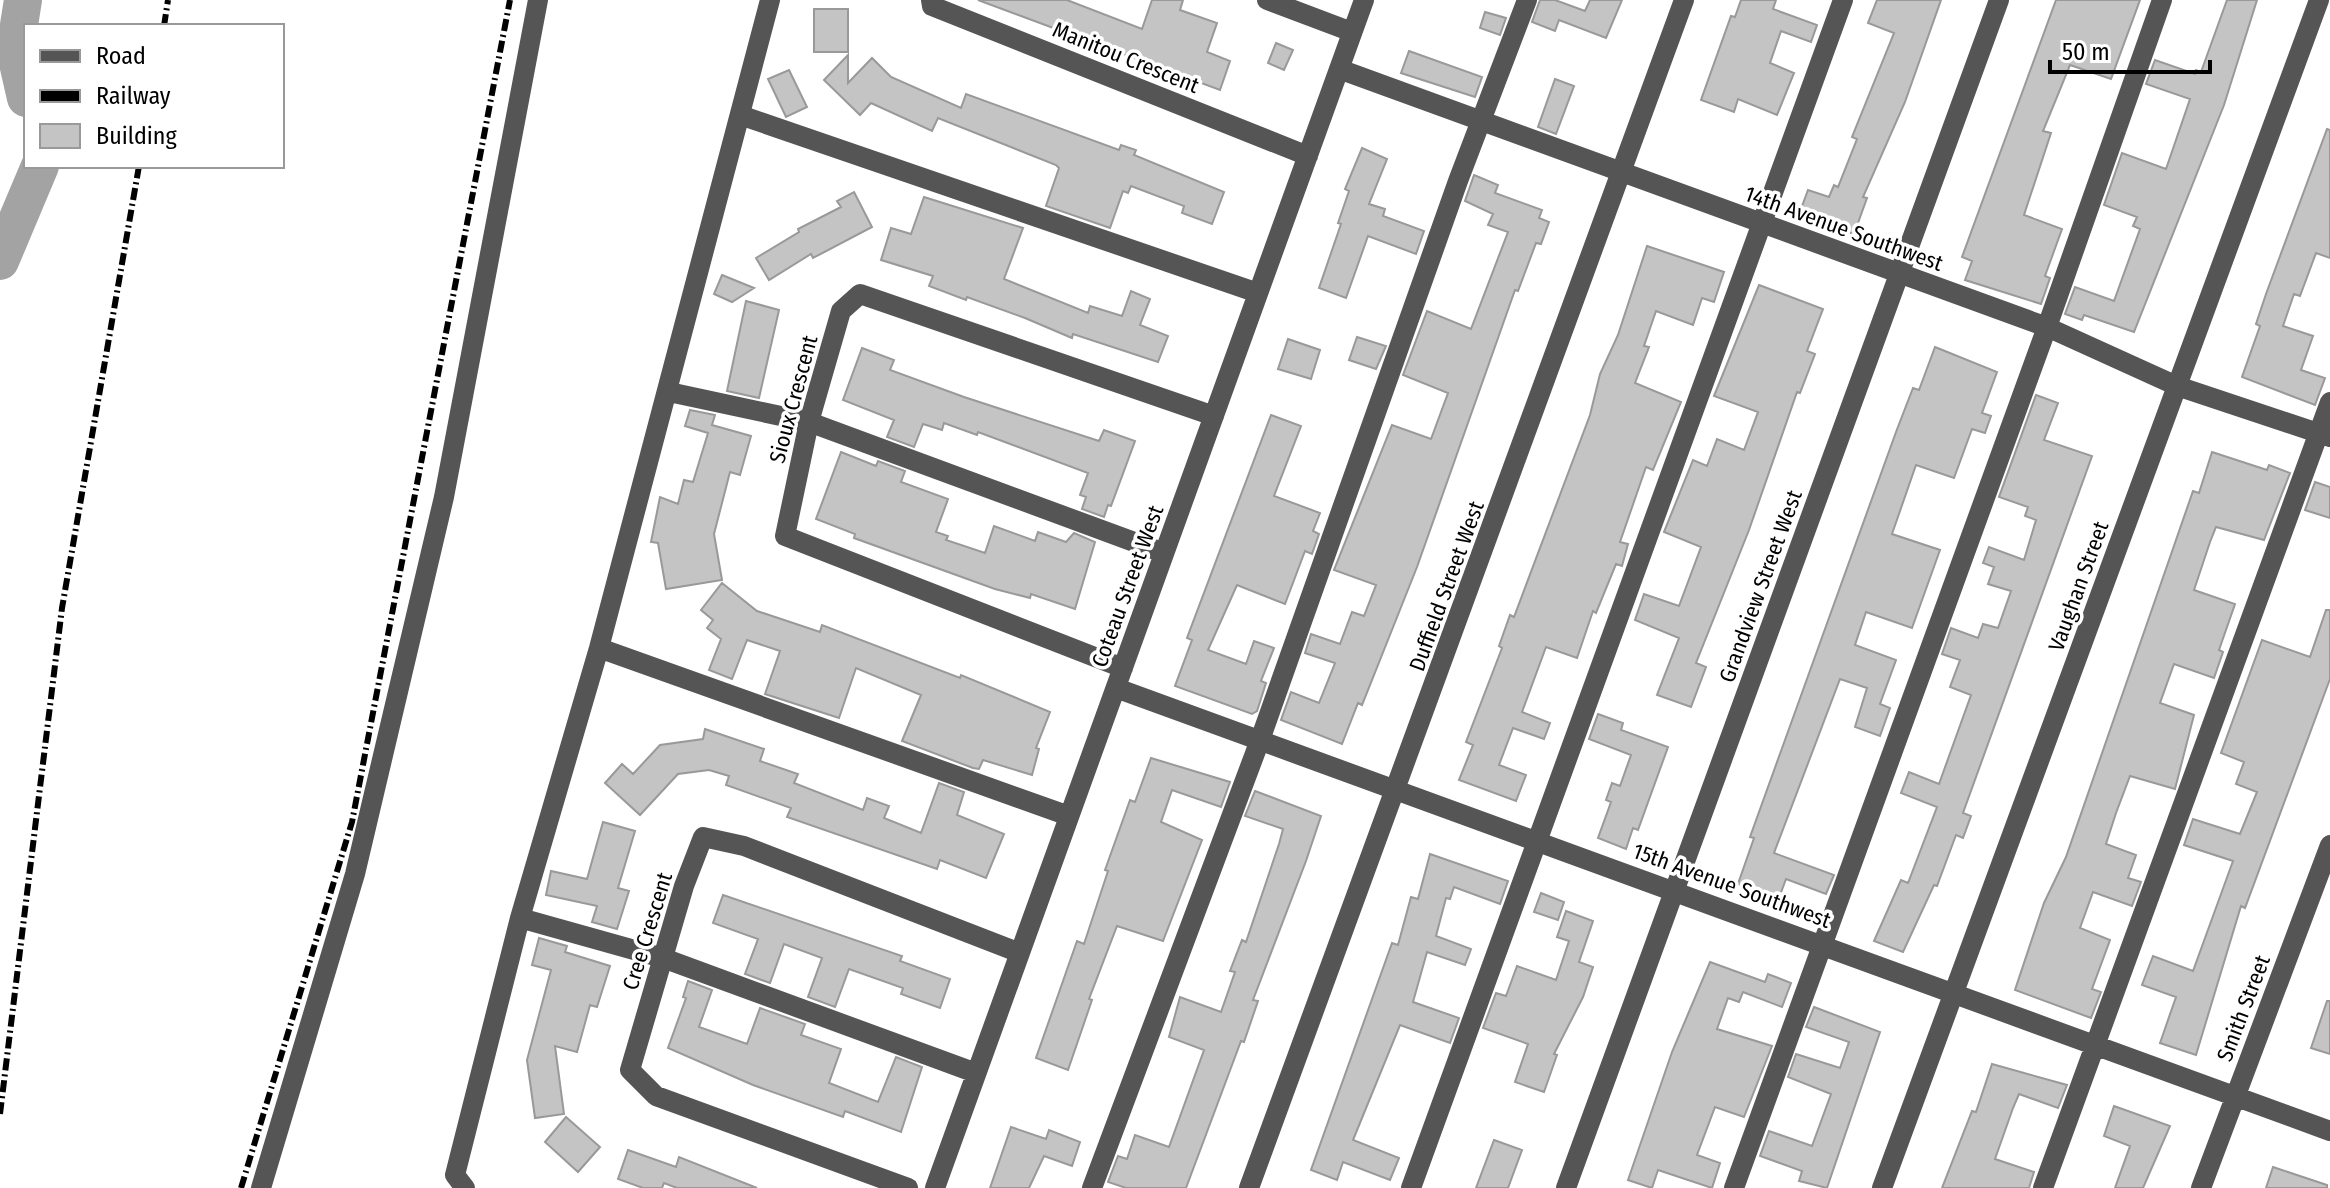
<svg xmlns="http://www.w3.org/2000/svg" width="2330" height="1188" viewBox="0 0 2330 1188" font-family="'Fira Sans Condensed',sans-serif">
  <rect width="100%" height="100%" fill="#fff"/>
  <g fill="none" stroke-linecap="round" stroke-linejoin="round">
    <path stroke="#a3a3a3" stroke-width="38" d="M 23,0 L 15,50 L 26,98
      M 0,261 L 40,166"/>
  </g>
  <path fill="#c4c4c4" stroke="#999" stroke-width="2" d="M 978,0 L 1067,0 L 1142,29 L 1152,0 L 1183,0 L 1180,10 L 1217,23 L 1207,52 L 1230,61 L 1220,90 Z
    M 1540,0 L 1555,0 L 1585,11 L 1590,0 L 1622,0 L 1606,38 L 1559,20 L 1555,31 L 1532,22 Z
    M 1741,0 L 1776,0 L 1773,9 L 1817,25 L 1811,42 L 1781,31 L 1770,63 L 1794,73 L 1777,115 L 1738,99 L 1734,112 L 1701,100 L 1731,16 L 1735,17 Z
    M 1877,0 L 1941,0 L 1905,102 L 1863,197 L 1867,198 L 1854,234 L 1798,217 L 1808,190 L 1829,197 L 1834,185 L 1838,187 L 1857,139 L 1852,137 L 1894,33 L 1868,23 Z
    M 2056,0 L 2140,0 L 2111,79 L 2070,65 L 2043,131 L 2051,133 L 2024,215 L 2062,229 L 2045,276 L 2050,278 L 2041,304 L 1965,280 L 1972,261 L 1962,257 Z
    M 2227,0 L 2257,0 L 2224,105 L 2134,332 L 2084,315 L 2082,320 L 2065,314 L 2075,287 L 2114,301 L 2140,229 L 2133,226 L 2137,217 L 2104,205 L 2122,153 L 2166,169 L 2190,99 L 2146,84 L 2155,60 L 2195,74 L 2196,70 L 2201,72 Z
    M 814,9 L 848,9 L 848,52 L 814,52 Z
    M 1485,12 L 1506,18 L 1500,35 L 1480,28 Z
    M 1276,43 L 1293,50 L 1284,70 L 1268,63 Z
    M 1409,51 L 1482,77 L 1475,97 L 1401,73 Z
    M 848,55 L 848,83 L 872,58 L 891,77 L 961,108 L 966,94 L 1119,150 L 1121,145 L 1136,150 L 1134,155 L 1224,192 L 1212,224 L 1182,213 L 1184,206 L 1131,186 L 1128,193 L 1123,191 L 1110,228 L 1046,206 L 1059,168 L 1056,165 L 938,118 L 932,131 L 871,103 L 860,115 L 824,80 Z
    M 789,70 L 807,107 L 786,117 L 768,79 Z
    M 1555,79 L 1574,86 L 1556,134 L 1538,127 Z
    M 2327,129 L 2330,130 L 2330,258 L 2316,253 L 2300,296 L 2294,294 L 2283,326 L 2313,336 L 2301,370 L 2325,378 L 2315,405 L 2242,377 L 2260,326 L 2256,324 L 2266,294 Z
    M 1362,148 L 1387,159 L 1369,204 L 1385,209 L 1383,216 L 1424,231 L 1416,254 L 1368,236 L 1346,298 L 1319,288 L 1341,224 L 1338,223 L 1349,191 L 1345,189 Z
    M 1474,175 L 1498,185 L 1495,193 L 1542,210 L 1539,218 L 1549,222 L 1541,244 L 1536,243 L 1518,291 L 1515,290 L 1417,567 L 1362,705 L 1358,703 L 1342,744 L 1281,720 L 1291,692 L 1319,703 L 1335,663 L 1305,653 L 1311,634 L 1340,644 L 1352,612 L 1364,616 L 1376,585 L 1334,570 L 1392,425 L 1431,439 L 1448,393 L 1403,375 L 1427,311 L 1471,329 L 1508,232 L 1488,225 L 1493,214 L 1465,201 Z
    M 854,192 L 872,227 L 813,258 L 811,254 L 769,280 L 756,258 L 799,232 L 798,229 L 841,207 L 837,201 Z
    M 924,197 L 1023,228 L 1004,279 L 1088,313 L 1090,306 L 1122,316 L 1131,291 L 1150,299 L 1140,325 L 1168,336 L 1158,362 L 1073,334 L 1072,338 L 1025,318 L 967,297 L 966,300 L 929,286 L 933,276 L 881,260 L 891,228 L 911,234 Z
    M 1647,246 L 1724,272 L 1714,302 L 1702,298 L 1693,325 L 1656,311 L 1644,346 L 1649,347 L 1635,383 L 1681,402 L 1653,470 L 1646,467 L 1620,542 L 1628,544 L 1622,566 L 1616,564 L 1596,613 L 1593,611 L 1577,658 L 1546,647 L 1522,712 L 1550,723 L 1544,739 L 1513,728 L 1499,765 L 1526,775 L 1516,801 L 1459,780 L 1473,745 L 1466,742 L 1502,648 L 1499,646 L 1510,615 L 1514,617 L 1590,415 L 1600,374 L 1618,335 Z
    M 722,275 L 754,288 L 732,302 L 714,294 Z
    M 1759,285 L 1823,309 L 1807,351 L 1815,354 L 1800,393 L 1797,392 L 1749,530 L 1696,663 L 1706,667 L 1691,707 L 1657,695 L 1679,638 L 1635,620 L 1644,594 L 1679,606 L 1701,547 L 1664,532 L 1693,460 L 1707,466 L 1717,439 L 1744,450 L 1758,412 L 1714,396 Z
    M 746,301 L 779,310 L 759,398 L 727,391 Z
    M 1357,337 L 1386,346 L 1376,369 L 1349,360 Z
    M 1288,339 L 1320,350 L 1311,379 L 1278,369 Z
    M 1935,347 L 1997,372 L 1982,413 L 1991,416 L 1985,433 L 1972,429 L 1954,478 L 1916,465 L 1892,534 L 1940,550 L 1912,628 L 1866,612 L 1855,645 L 1896,660 L 1880,704 L 1890,708 L 1880,736 L 1855,727 L 1867,688 L 1840,679 L 1774,853 L 1834,875 L 1826,894 L 1786,879 L 1779,898 L 1738,884 L 1754,838 L 1750,837 L 1896,432 L 1913,388 L 1919,390 Z
    M 862,348 L 894,360 L 890,370 L 964,397 L 1099,441 L 1104,430 L 1135,441 L 1111,506 L 1108,505 L 1104,517 L 1082,509 L 1086,497 L 1080,495 L 1088,473 L 978,432 L 977,435 L 944,423 L 942,430 L 923,424 L 914,447 L 887,437 L 894,420 L 843,400 Z
    M 2036,395 L 2058,403 L 2044,440 L 2092,456 L 1963,813 L 1971,816 L 1963,838 L 1956,835 L 1937,886 L 1934,885 L 1903,952 L 1874,941 L 1901,880 L 1908,883 L 1937,807 L 1901,793 L 1909,772 L 1939,784 L 1971,695 L 1950,687 L 1960,660 L 1942,654 L 1951,628 L 1978,638 L 1983,624 L 1998,628 L 2011,591 L 1988,584 L 1994,567 L 1983,563 L 1989,547 L 2024,560 L 2036,520 L 2025,516 L 2028,507 L 1999,497 Z
    M 690,410 L 715,415 L 712,425 L 751,436 L 740,475 L 730,472 L 714,534 L 722,580 L 666,589 L 658,543 L 651,542 L 660,497 L 678,504 L 684,480 L 693,482 L 708,433 L 685,426 Z
    M 1271,415 L 1301,426 L 1274,496 L 1320,513 L 1313,531 L 1319,534 L 1312,554 L 1305,551 L 1285,604 L 1237,585 L 1208,650 L 1246,664 L 1254,641 L 1274,648 L 1261,681 L 1266,683 L 1257,711 L 1252,714 L 1175,686 L 1192,640 L 1187,638 Z
    M 841,452 L 876,466 L 878,461 L 905,471 L 901,482 L 948,499 L 936,532 L 948,536 L 946,540 L 985,553 L 994,526 L 1035,541 L 1038,532 L 1066,542 L 1074,533 L 1095,542 L 1075,609 L 1031,594 L 1030,598 L 995,589 L 854,538 L 855,534 L 816,519 Z
    M 2212,452 L 2267,470 L 2269,465 L 2290,473 L 2264,540 L 2216,527 L 2210,542 L 2194,590 L 2235,604 L 2219,650 L 2223,652 L 2214,678 L 2174,664 L 2160,703 L 2194,715 L 2175,789 L 2130,776 L 2116,813 L 2106,844 L 2136,855 L 2128,878 L 2141,882 L 2132,906 L 2093,892 L 2080,928 L 2110,940 L 2092,989 L 2101,992 L 2091,1018 L 2015,990 L 2044,903 L 2066,857 L 2193,491 L 2199,493 Z
    M 2315,482 L 2330,487 L 2330,518 L 2305,510 Z
    M 722,583 L 757,611 L 820,632 L 822,625 L 960,678 L 961,675 L 1050,712 L 1036,748 L 1039,749 L 1032,775 L 983,760 L 979,769 L 973,768 L 902,741 L 921,695 L 856,668 L 839,718 L 765,694 L 780,651 L 747,640 L 732,679 L 709,670 L 721,639 L 707,628 L 713,620 L 701,610 Z
    M 2326,610 L 2330,610 L 2330,679 L 2245,908 L 2241,906 L 2196,1055 L 2160,1043 L 2176,997 L 2142,985 L 2153,956 L 2193,971 L 2233,861 L 2184,845 L 2193,819 L 2240,834 L 2257,792 L 2236,784 L 2244,762 L 2221,753 L 2262,640 L 2310,657 Z
    M 1598,714 L 1623,723 L 1621,730 L 1668,747 L 1638,830 L 1633,828 L 1626,849 L 1598,838 L 1611,802 L 1606,800 L 1612,783 L 1620,786 L 1631,755 L 1589,739 Z
    M 705,729 L 764,749 L 760,761 L 798,774 L 794,783 L 863,810 L 867,798 L 889,806 L 884,818 L 921,833 L 939,783 L 964,792 L 957,815 L 1004,834 L 986,878 L 940,860 L 937,869 L 787,817 L 791,808 L 726,785 L 729,776 L 709,770 L 678,774 L 640,815 L 605,783 L 622,764 L 633,774 L 660,745 L 703,739 Z
    M 1151,758 L 1230,782 L 1221,807 L 1172,790 L 1161,822 L 1202,840 L 1163,941 L 1117,926 L 1089,999 L 1092,1000 L 1068,1070 L 1036,1058 L 1077,941 L 1084,944 L 1108,871 L 1105,870 L 1130,800 L 1135,802 Z
    M 1255,791 L 1321,816 L 1306,861 L 1253,1000 L 1258,1001 L 1244,1042 L 1241,1041 L 1186,1188 L 1126,1188 L 1108,1182 L 1118,1156 L 1127,1159 L 1135,1135 L 1169,1147 L 1204,1050 L 1169,1037 L 1180,997 L 1221,1012 L 1235,972 L 1230,971 L 1242,940 L 1246,942 L 1279,844 L 1283,829 L 1245,816 Z
    M 603,822 L 635,831 L 618,888 L 629,891 L 617,929 L 592,922 L 597,906 L 546,895 L 551,871 L 587,879 Z
    M 1430,854 L 1508,881 L 1500,904 L 1454,887 L 1450,899 L 1446,898 L 1436,936 L 1471,949 L 1465,965 L 1427,952 L 1413,1002 L 1459,1018 L 1450,1043 L 1400,1025 L 1353,1140 L 1399,1158 L 1390,1180 L 1343,1162 L 1337,1180 L 1311,1170 L 1392,943 L 1398,945 L 1411,897 L 1418,899 Z
    M 1541,893 L 1564,902 L 1558,920 L 1534,912 Z
    M 723,895 L 902,956 L 900,961 L 950,979 L 940,1008 L 901,994 L 903,988 L 849,969 L 835,1007 L 808,997 L 822,958 L 784,944 L 770,983 L 745,974 L 758,939 L 713,923 Z
    M 1566,911 L 1593,921 L 1579,962 L 1593,967 L 1583,997 L 1554,1054 L 1557,1055 L 1544,1092 L 1515,1082 L 1528,1044 L 1483,1028 L 1496,993 L 1506,996 L 1517,966 L 1556,980 L 1569,941 L 1557,937 Z
    M 539,938 L 567,946 L 565,952 L 610,966 L 597,1007 L 590,1005 L 577,1052 L 555,1046 L 564,1114 L 535,1118 L 527,1060 L 551,970 L 532,965 Z
    M 1710,962 L 1765,982 L 1768,974 L 1791,983 L 1782,1007 L 1743,992 L 1739,1002 L 1728,998 L 1717,1029 L 1772,1046 L 1744,1117 L 1715,1107 L 1697,1155 L 1720,1163 L 1712,1188 L 1658,1170 L 1652,1188 L 1628,1180 L 1672,1052 Z
    M 688,981 L 712,990 L 699,1027 L 747,1044 L 760,1008 L 805,1024 L 801,1035 L 841,1049 L 829,1083 L 878,1102 L 896,1057 L 922,1067 L 901,1132 L 845,1111 L 843,1117 L 753,1085 L 668,1048 L 686,998 L 683,997 Z
    M 2327,1001 L 2330,1001 L 2330,1054 L 2311,1048 Z
    M 1814,1007 L 1880,1032 L 1827,1188 L 1799,1181 L 1802,1171 L 1760,1156 L 1769,1131 L 1812,1146 L 1831,1094 L 1788,1077 L 1796,1054 L 1840,1068 L 1849,1042 L 1806,1027 Z
    M 1992,1064 L 2067,1085 L 2058,1108 L 2019,1094 L 2013,1108 L 1995,1159 L 2034,1172 L 2029,1188 L 1942,1188 L 1972,1111 L 1976,1112 Z
    M 2114,1106 L 2170,1126 L 2143,1188 L 2115,1188 L 2130,1146 L 2104,1136 Z
    M 566,1117 L 600,1147 L 578,1172 L 545,1142 Z
    M 1011,1127 L 1046,1139 L 1049,1130 L 1080,1142 L 1072,1166 L 1044,1156 L 1029,1188 L 990,1188 Z
    M 1494,1140 L 1522,1150 L 1508,1188 L 1476,1188 Z
    M 628,1150 L 676,1167 L 679,1157 L 757,1188 L 677,1188 L 664,1183 L 662,1188 L 643,1188 L 618,1179 Z
    M 2273,1167 L 2327,1185 L 2327,1188 L 2266,1188 Z"/>
  <g fill="none" stroke-linecap="round" stroke-linejoin="round">
    <path stroke="#555" stroke-width="20" d="M 931,0 L 932,6 L 1308,156
      M 1267,0 L 1352,32
      M 1339,69 L 2047,327 L 2177,386 L 2330,437
      M 740,115 L 1258,293
      M 669,392 L 809,422 L 1164,553
      M 599,648 L 1069,816
      M 1123,668 L 785,536 L 809,422 L 841,311 L 860,294 L 1214,416
      M 1116,688 L 2330,1131
      M 520,918 L 663,958 L 976,1073
      M 261,1188 L 355,874 L 444,497 L 538,0
      M 465,1188 L 455,1175 L 520,918 L 599,648 L 770,0
      M 908,1188 L 656,1096 L 630,1070 L 684,886 L 703,837 L 744,846 L 1020,953
      M 935,1188 L 1364,0
      M 1092,1188 L 1260,740 L 1458,181 L 1527,0
      M 1249,1188 L 1684,0
      M 1411,1188 L 1843,0
      M 1566,1188 L 1999,0
      M 1734,1188 L 2047,327 L 2162,0
      M 1882,1188 L 2319,0
      M 2043,1188 L 2330,402
      M 2201,1188 L 2330,845"/>
    <path stroke="#000" stroke-width="6" stroke-dasharray="12 4 2 4" stroke-linecap="butt" d="M 164,26 L 168,0
      M 0,1114 L 62,608 L 139,166
      M 241,1188 L 352,822 L 510,0"/>
  </g>
  <g text-anchor="middle" stroke-width="7" stroke-linejoin="round" paint-order="stroke">
    <g font-size="22" fill="#000" stroke="#fff">
      <text transform="translate(1126 57) rotate(22)" y="8">Manitou Crescent</text>
      <text transform="translate(1844 228) rotate(20)" y="8">14th Avenue Southwest</text>
      <text transform="translate(793 399) rotate(-75)" y="8">Sioux Crescent</text>
      <text transform="translate(1127 586) rotate(-70)" y="8">Coteau Street West</text>
      <text transform="translate(1446 586) rotate(-70)" y="8">Duffield Street West</text>
      <text transform="translate(1760 586) rotate(-70)" y="8">Grandview Street West</text>
      <text transform="translate(2078 586) rotate(-70)" y="8">Vaughan Street</text>
      <text transform="translate(1732 885) rotate(20)" y="8">15th Avenue Southwest</text>
      <text transform="translate(647 931) rotate(-73)" y="8">Cree Crescent</text>
      <text transform="translate(2243 1008) rotate(-69)" y="8">Smith Street</text>
    </g>
  </g>
  <rect x="24" y="24" width="260" height="144" fill="#ffffff" stroke="#999999" stroke-width="2"/>
  <rect x="40" y="50" width="40" height="12" fill="#555555" stroke="#999999" stroke-width="2"/>
  <text x="96" y="64" font-size="24" fill="#000000">Road</text>
  <rect x="40" y="90" width="40" height="12" fill="#000000" stroke="#999999" stroke-width="2"/>
  <text x="96" y="104" font-size="24" fill="#000000">Railway</text>
  <rect x="40" y="124" width="40" height="24" fill="#c4c4c4" stroke="#999999" stroke-width="2"/>
  <text x="96" y="144" font-size="24" fill="#000000">Building</text>
  <path d="M2050 60v12h160v-12" fill="none" stroke="#000000" stroke-width="4"/>
  <text x="2062" y="60" font-size="24" fill="#000000" stroke="#ffffff" stroke-width="6" paint-order="stroke">50 m</text>
</svg>
